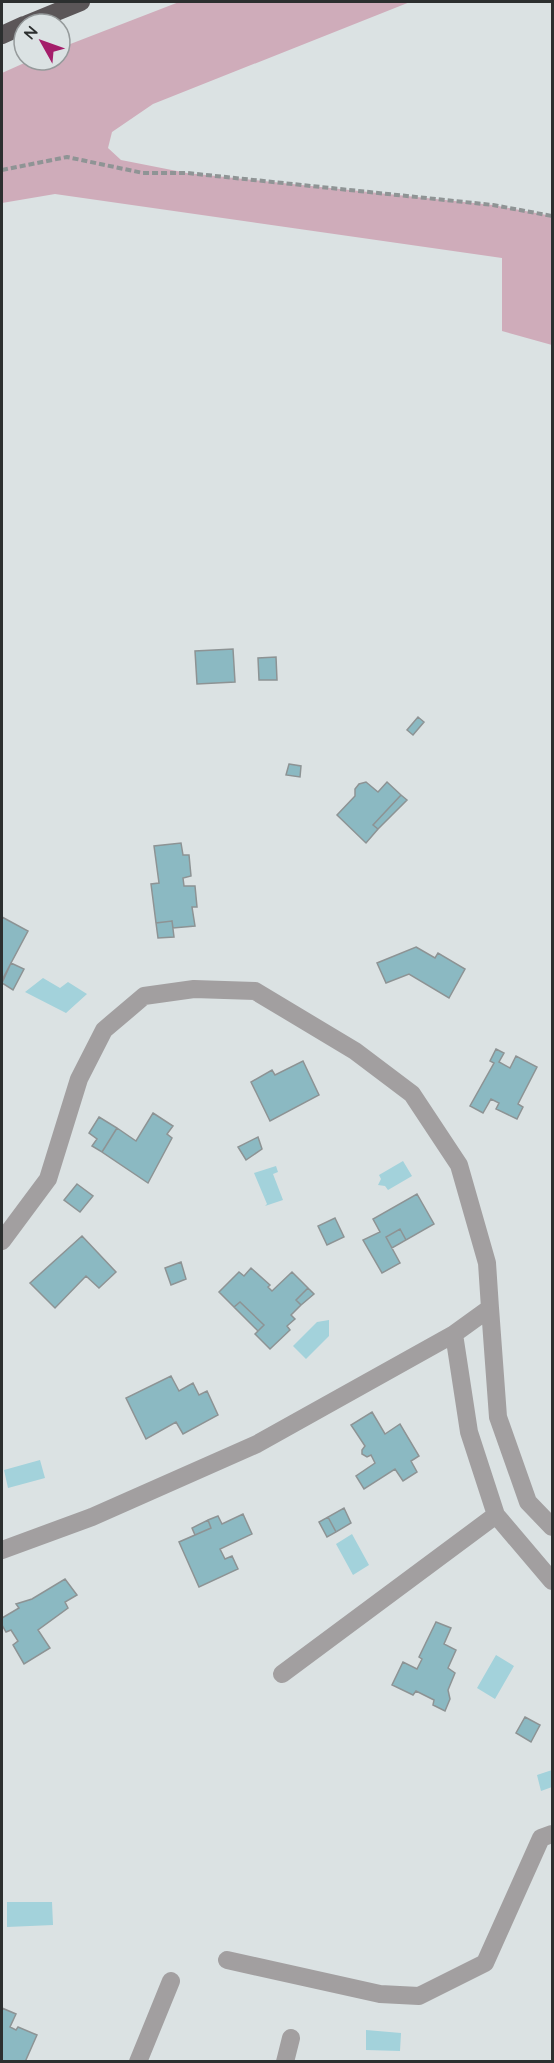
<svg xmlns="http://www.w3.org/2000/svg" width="554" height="2063" viewBox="0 0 554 2063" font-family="Quicksand,sans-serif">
  <rect width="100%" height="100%" fill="#dbe2e3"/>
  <path fill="#cfacba" d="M 179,2 L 410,2 L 153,104 L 112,132 L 108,148 L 121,160 L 187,173 L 493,205 L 552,216 L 552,345 L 502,331 L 502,258 L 55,194 L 2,203 L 2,73 L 31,60 L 60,60 L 60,48 Z"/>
  <path fill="#a3d2db" d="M 43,978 L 60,988 L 68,982 L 87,994 L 66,1013 L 25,992 Z
    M 403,1161 L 412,1176 L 388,1190 L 385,1186 L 378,1185 L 381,1179 L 379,1175 Z
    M 276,1166 L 278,1172 L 273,1174 L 283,1200 L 265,1206 L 267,1204 L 254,1173 Z
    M 329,1320 L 329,1336 L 306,1359 L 293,1346 L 317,1322 Z
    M 40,1460 L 45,1478 L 8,1488 L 4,1470 Z
    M 352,1534 L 369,1565 L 353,1575 L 336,1544 Z
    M 496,1655 L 514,1666 L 495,1699 L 477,1688 Z
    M 552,1770 L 552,1787 L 541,1791 L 537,1775 Z
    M 7,1902 L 52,1902 L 53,1925 L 7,1927 Z
    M 366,2030 L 401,2033 L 400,2051 L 366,2050 Z"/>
  <path fill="#8bb9c2" stroke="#8d9394" stroke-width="1.5" d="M 233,649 L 235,682 L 197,684 L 195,651 Z
    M 276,657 L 277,680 L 259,680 L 258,658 Z
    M 418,717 L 424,722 L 413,735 L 407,730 Z
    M 289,764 L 301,766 L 300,777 L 286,775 Z
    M 387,782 L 401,795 L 373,825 L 378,829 L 366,843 L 337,815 L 355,796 L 355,789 L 359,784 L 366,782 L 378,792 Z
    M 401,795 L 407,800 L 378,829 L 373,825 Z
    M 181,843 L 183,855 L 189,855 L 191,876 L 183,878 L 184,886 L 195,886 L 197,907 L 192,907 L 195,926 L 173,928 L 172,921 L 156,923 L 151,884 L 159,883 L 154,846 Z
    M 2,917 L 28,931 L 2,980 Z
    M 172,921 L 174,937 L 158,938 L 156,923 Z
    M 416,947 L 435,958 L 438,953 L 465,969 L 449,998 L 409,974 L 386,983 L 377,963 Z
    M 11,963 L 24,969 L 13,990 L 2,983 Z
    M 496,1049 L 504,1053 L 499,1062 L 510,1068 L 516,1056 L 537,1067 L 518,1104 L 523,1107 L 517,1119 L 496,1109 L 499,1103 L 491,1099 L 483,1113 L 470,1106 L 494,1063 L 490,1061 Z
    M 303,1061 L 319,1095 L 270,1121 L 251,1082 L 272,1070 L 275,1075 Z
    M 153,1113 L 173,1126 L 167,1134 L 172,1138 L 148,1183 L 102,1152 L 117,1128 L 136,1141 Z
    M 99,1117 L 117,1128 L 102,1152 L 92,1146 L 97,1139 L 89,1133 Z
    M 258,1137 L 262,1149 L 246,1160 L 238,1147 Z
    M 77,1184 L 93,1196 L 80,1212 L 64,1200 Z
    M 417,1194 L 434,1224 L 406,1240 L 400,1229 L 386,1237 L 400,1263 L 382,1273 L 363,1240 L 380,1232 L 373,1219 Z
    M 335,1218 L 344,1237 L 327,1245 L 318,1226 Z
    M 400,1229 L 406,1240 L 392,1248 L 386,1237 Z
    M 82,1236 L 116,1272 L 99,1288 L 86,1276 L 55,1308 L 30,1283 Z
    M 181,1262 L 186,1279 L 171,1285 L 165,1268 Z
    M 251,1268 L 270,1285 L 268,1287 L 272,1291 L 292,1272 L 308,1288 L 296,1300 L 301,1305 L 291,1315 L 295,1319 L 287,1326 L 290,1330 L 270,1349 L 255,1334 L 264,1325 L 240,1302 L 234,1307 L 219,1292 L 239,1272 L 244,1276 Z
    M 308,1288 L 314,1294 L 301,1305 L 296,1300 Z
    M 240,1302 L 264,1325 L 258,1331 L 234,1307 Z
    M 171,1376 L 179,1391 L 193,1383 L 199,1395 L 207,1391 L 218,1415 L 183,1434 L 176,1422 L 146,1439 L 126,1398 Z
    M 372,1412 L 385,1434 L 400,1424 L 419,1456 L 411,1461 L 417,1472 L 403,1481 L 395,1469 L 364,1489 L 356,1476 L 375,1463 L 371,1455 L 367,1457 L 362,1454 L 362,1450 L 365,1446 L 351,1425 Z
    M 344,1508 L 351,1523 L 336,1532 L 328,1517 Z
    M 243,1514 L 252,1534 L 220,1549 L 225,1559 L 232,1556 L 238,1569 L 199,1587 L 179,1542 L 211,1528 L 208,1520 L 218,1516 L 222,1524 Z
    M 328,1517 L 336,1532 L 327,1537 L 319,1522 Z
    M 208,1520 L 211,1528 L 195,1535 L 192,1528 Z
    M 65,1579 L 77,1595 L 65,1602 L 68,1608 L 38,1630 L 50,1648 L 24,1664 L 13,1645 L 18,1641 L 11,1630 L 6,1632 L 2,1625 L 2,1618 L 19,1608 L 16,1604 L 32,1599 Z
    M 436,1622 L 451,1628 L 444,1644 L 456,1650 L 448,1668 L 455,1673 L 448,1690 L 450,1699 L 445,1711 L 433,1705 L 434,1700 L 416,1691 L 413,1695 L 392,1685 L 403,1662 L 417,1669 L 422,1659 L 419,1657 Z
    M 525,1717 L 540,1725 L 531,1742 L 516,1733 Z
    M 2,2008 L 16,2014 L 10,2027 L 16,2030 L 18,2027 L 37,2035 L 25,2062 L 2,2062 Z"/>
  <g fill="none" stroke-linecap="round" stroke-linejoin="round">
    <path stroke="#8f9495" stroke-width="4" stroke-dasharray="6 3" stroke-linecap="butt" d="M 2,170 L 67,157 L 143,173 L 187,173 L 493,205 L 552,216"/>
    <path stroke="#a29fa0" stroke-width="18" d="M 2,1241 L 48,1179 L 79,1079 L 104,1030 L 144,996 L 194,989 L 255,991 L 355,1051 L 412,1094 L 459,1165 L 487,1263 L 490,1308 L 454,1334 L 257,1444 L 92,1517 L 2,1550
      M 490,1308 L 498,1417 L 528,1502 L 552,1527
      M 454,1334 L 469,1432 L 496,1515 L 552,1581
      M 282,1674 L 496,1515
      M 227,1960 L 380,1994 L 419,1996 L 485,1963 L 541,1838 L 552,1834
      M 138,2062 L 171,1981
      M 285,2062 L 291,2038"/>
    <path stroke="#5b5658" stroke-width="18" d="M 27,24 L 81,2
      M 2,35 L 24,25"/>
  </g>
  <rect width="554" height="2063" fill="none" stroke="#2c2f2f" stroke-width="6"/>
  <g transform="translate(42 42) rotate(310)"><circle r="28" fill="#dbe2e3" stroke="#959a9b" stroke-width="1.5"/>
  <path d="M0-4.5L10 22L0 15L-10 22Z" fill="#a41e6a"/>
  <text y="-9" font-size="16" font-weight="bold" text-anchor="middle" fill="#2c2f2f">N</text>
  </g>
</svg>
